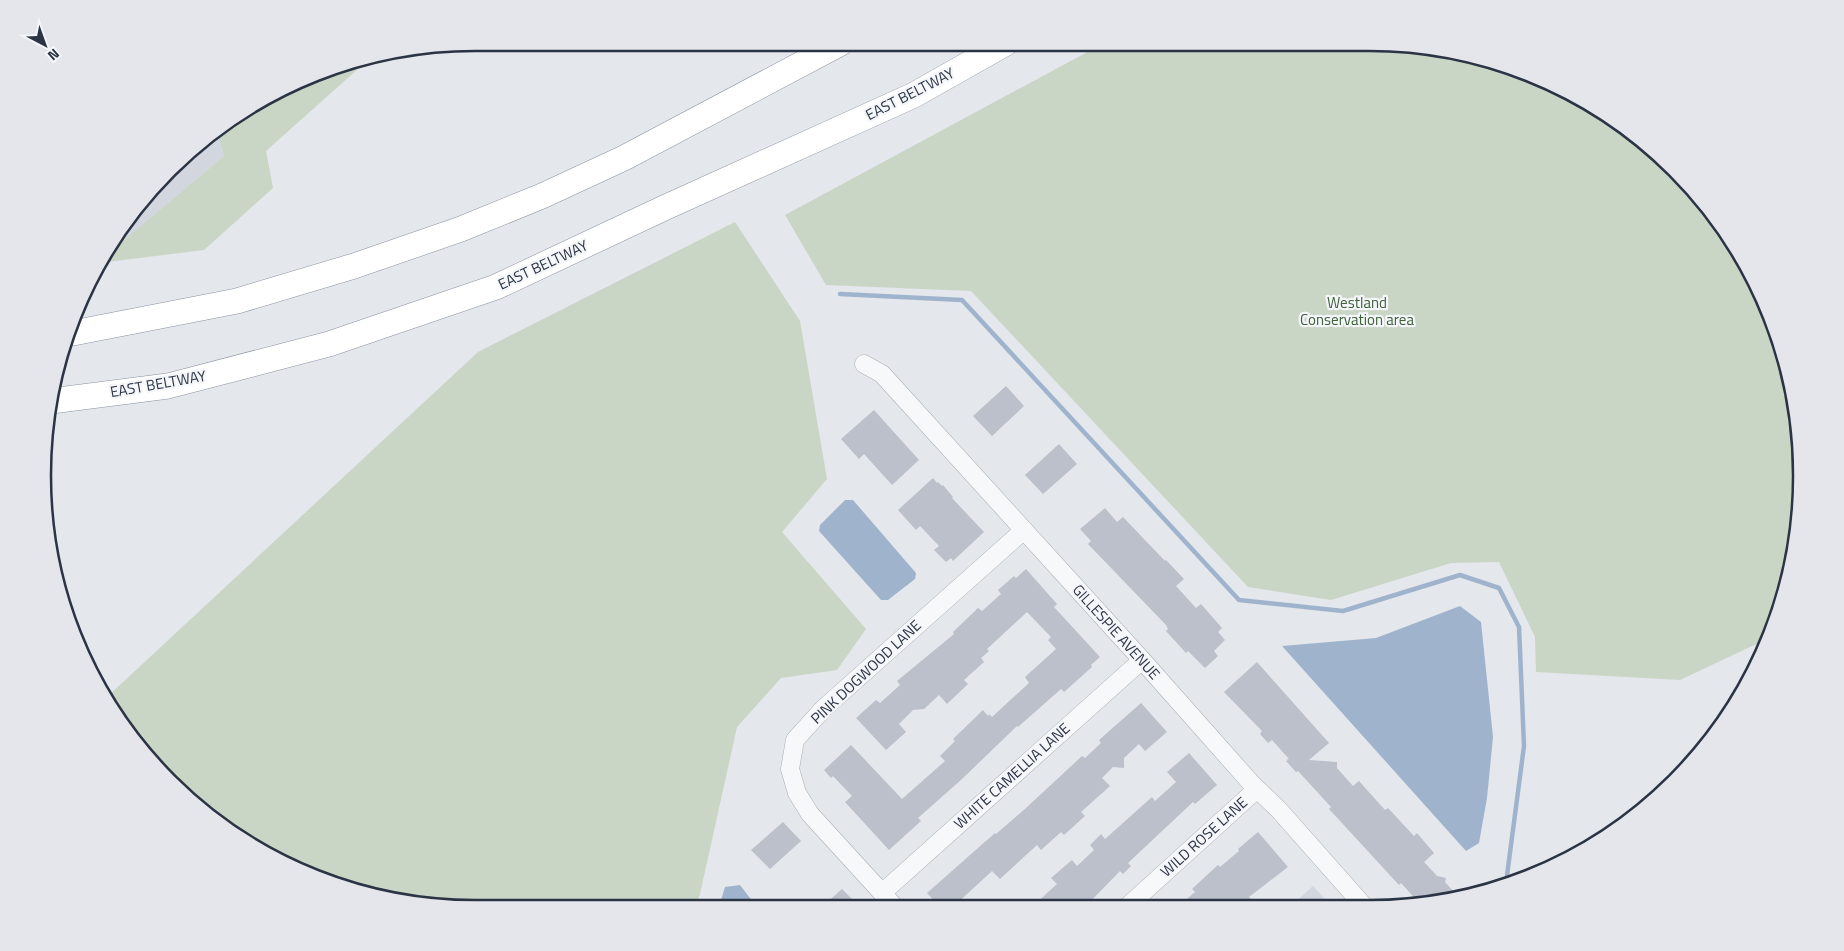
<svg xmlns="http://www.w3.org/2000/svg" width="1844" height="951" viewBox="0 0 1844 951" font-family="'Titillium Web',sans-serif">
  <rect width="100%" height="100%" fill="#e4e7ec"/>
  <path fill="#d2d6de" d="M 216,130 L 224,156 L 100,260 L 150,190 L 212,132 Z
    M 1313,886 L 1330,905 L 1292,905 Z"/>
  <path fill="#c9d6c5" d="M 1104,43 L 1397,43 L 1480,57 L 1560,87 L 1632,132 L 1694,190 L 1743,259 L 1778,336 L 1798,419 L 1801,504 L 1787,587 L 1767,639 L 1680,680 L 1536,672 L 1535,637 L 1499,562 L 1451,563 L 1331,600 L 1248,587 L 971,291 L 826,285 L 785,215 Z
    M 368,60 L 266,151 L 273,188 L 204,250 L 99,263 L 100,260 L 224,156 L 216,130 L 336,66 Z
    M 735,222 L 800,321 L 827,479 L 782,532 L 866,629 L 837,670 L 781,678 L 737,727 L 700,894 L 695,907 L 447,908 L 364,894 L 284,864 L 170,782 L 108,696 L 478,352 Z"/>
  <path fill="#9fb4cc" d="M 845,500 L 853,500 L 916,573 L 915,579 L 888,600 L 881,600 L 819,531 L 820,525 Z
    M 1460,606 L 1481,622 L 1493,737 L 1487,798 L 1479,843 L 1466,851 L 1282,646 L 1376,638 Z
    M 740,885 L 757,907 L 719,907 L 725,887 Z"/>
  <g fill="none" stroke-linecap="round" stroke-linejoin="round">
    <path stroke="#9fb4cc" stroke-width="4.5" d="M 840,294 L 962,300 L 1239,600 L 1343,611 L 1460,575 L 1499,588 L 1519,627 L 1524,746 L 1506,883"/>
  </g>
  <path fill="#bbc0ca" d="M 1006,386 L 1024,406 L 992,436 L 973,416 Z
    M 874,410 L 919,460 L 892,485 L 864,454 L 859,459 L 841,439 Z
    M 1059,444 L 1077,464 L 1043,494 L 1025,475 Z
    M 933,478 L 937,483 L 938,482 L 942,486 L 943,485 L 953,497 L 952,498 L 984,532 L 953,561 L 951,558 L 946,562 L 934,550 L 939,546 L 920,526 L 916,530 L 898,510 Z
    M 1105,508 L 1117,522 L 1123,517 L 1165,561 L 1166,560 L 1184,579 L 1176,586 L 1196,608 L 1201,604 L 1222,628 L 1218,632 L 1225,640 L 1214,651 L 1218,656 L 1205,668 L 1188,651 L 1186,653 L 1166,631 L 1168,629 L 1166,625 L 1088,544 L 1091,541 L 1080,529 Z
    M 1026,569 L 1057,604 L 1054,607 L 1100,657 L 1091,665 L 1092,667 L 1064,692 L 1061,689 L 1018,727 L 1017,726 L 962,779 L 918,818 L 921,821 L 889,850 L 845,802 L 852,796 L 833,776 L 831,778 L 824,770 L 851,745 L 902,799 L 945,761 L 940,756 L 955,741 L 953,739 L 983,710 L 988,716 L 989,714 L 992,717 L 1029,683 L 1025,677 L 1056,649 L 1048,640 L 1051,637 L 1027,612 L 987,649 L 989,651 L 981,658 L 984,662 L 964,680 L 968,684 L 947,704 L 939,695 L 924,709 L 913,710 L 899,724 L 906,732 L 886,750 L 856,718 L 876,700 L 880,703 L 900,685 L 897,681 L 954,634 L 953,632 L 978,608 L 982,611 L 1001,594 L 998,590 L 1014,576 L 1016,578 Z
    M 1257,662 L 1329,743 L 1309,760 L 1337,762 L 1337,768 L 1353,786 L 1359,781 L 1385,810 L 1388,808 L 1414,836 L 1417,833 L 1434,853 L 1424,862 L 1437,876 L 1446,878 L 1445,882 L 1454,892 L 1446,899 L 1421,905 L 1401,883 L 1399,885 L 1329,809 L 1331,807 L 1298,771 L 1296,772 L 1286,761 L 1288,760 L 1287,759 L 1289,759 L 1272,740 L 1268,743 L 1260,734 L 1262,731 L 1224,692 Z
    M 1141,703 L 1167,732 L 1145,751 L 1139,744 L 1124,758 L 1124,768 L 1113,767 L 1102,778 L 1110,786 L 1081,812 L 1085,816 L 1064,835 L 1061,832 L 1041,850 L 1037,845 L 1000,879 L 992,871 L 954,906 L 939,906 L 927,893 L 995,833 L 996,834 L 1026,808 L 1082,756 L 1085,758 L 1101,743 L 1099,740 Z
    M 1189,753 L 1217,785 L 1195,804 L 1193,802 L 1128,863 L 1131,866 L 1123,874 L 1120,871 L 1086,906 L 1033,906 L 1057,884 L 1051,878 L 1072,860 L 1077,866 L 1094,850 L 1090,845 L 1101,834 L 1105,839 L 1152,797 L 1155,801 L 1176,782 L 1167,772 Z
    M 783,822 L 801,841 L 770,869 L 751,850 Z
    M 1258,832 L 1288,867 L 1249,897 L 1256,905 L 1180,905 L 1195,892 L 1192,889 L 1207,875 L 1218,865 L 1220,867 L 1239,851 L 1238,849 Z
    M 842,889 L 859,906 L 823,906 Z"/>
  <g fill="none" stroke-linecap="round" stroke-linejoin="round">
    <g stroke="#a9aeb7" stroke-width="19">
      <path id="minor" d="M 864,364 L 882,374 L 1142,660 L 1251,783 L 1279,810 L 1363,905
        M 882,893 L 1142,660
        M 894,906 L 810,814 L 797,793 L 790,769 L 795,740 L 823,709 L 1024,530
        M 1128,906 L 1257,789"/>
    </g>
    <g stroke="#8b94a3" stroke-width="26">
      <path id="highway" d="M 73,333 L 237,301 L 354,266 L 461,229 L 542,196 L 624,158 L 841,43
        M 51,401 L 168,386 L 329,344 L 496,287 L 664,208 L 914,95 L 1006,43"/>
    </g>
    <use href="#minor" stroke="#f7f8fa" stroke-width="18"/>
    <use href="#highway" stroke="#fff" stroke-width="25"/>
  </g>
  <g text-anchor="middle" stroke-width="4.5" stroke-linejoin="round" paint-order="stroke">
    <g font-size="15" fill="#2b3445" stroke="#f4f6f9">
      <text transform="translate(910 94) rotate(-27)" y="5">EAST BELTWAY</text>
      <text transform="translate(543 265) rotate(-25)" y="5">EAST BELTWAY</text>
      <text transform="translate(158 384) rotate(-10)" y="5">EAST BELTWAY</text>
      <text transform="translate(1116 632) rotate(48)" y="5">GILLESPIE AVENUE</text>
      <text transform="translate(866 672) rotate(-43)" y="5">PINK DOGWOOD LANE</text>
      <text transform="translate(1012 776) rotate(-42)" y="5">WHITE CAMELLIA LANE</text>
      <text transform="translate(1204 837) rotate(-42)" y="5">WILD ROSE LANE</text>
    </g>
    <g font-size="15" fill="#3f6138" stroke="#f4f6f9">
      <text x="1357" y="308">Westland<tspan x="1357" dy="17">Conservation area</tspan></text>
    </g>
  </g>
  <path d="M0 0H1844V951H0ZM475 51H1369A424 424 0 0 1 1793 475V476A424 424 0 0 1 1369 900H475A424 424 0 0 1 51 476V475A424 424 0 0 1 475 51Z" fill="#e4e6eb" fill-rule="evenodd"/>
  <path fill="none" stroke="#2b3445" stroke-width="2.5" d="M475 51H1369A424 424 0 0 1 1793 475V476A424 424 0 0 1 1369 900H475A424 424 0 0 1 51 476V475A424 424 0 0 1 475 51Z"/>
  <g transform="translate(45 45) rotate(139)" stroke="#f4f6f9" stroke-width="4" paint-order="stroke">
  <path d="M0-4L9 19L0 12L-9 19Z" fill="#2b3445"/>
  <text y="-8" font-size="14" font-weight="bold" text-anchor="middle" fill="#2b3445">N</text>
  </g>
</svg>
